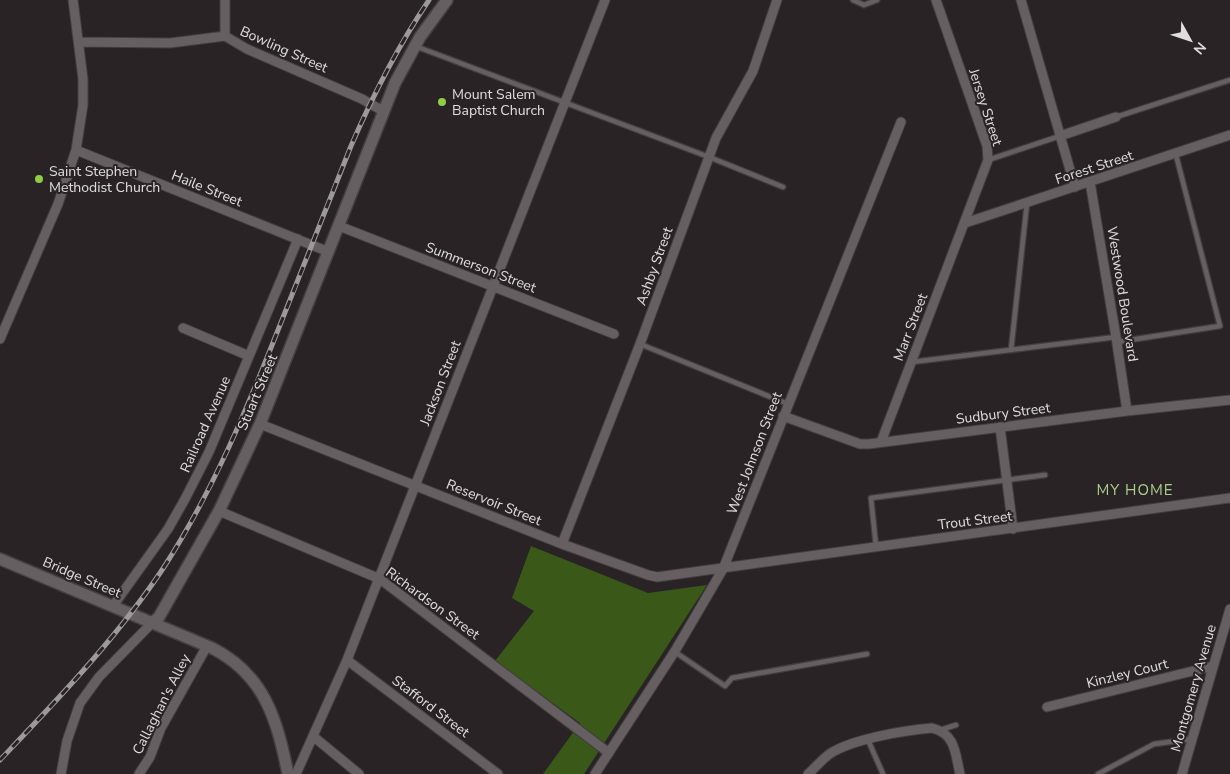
<svg xmlns="http://www.w3.org/2000/svg" width="1230" height="774" viewBox="0 0 1230 774" font-family="'Nunito Sans',sans-serif">
  <rect width="100%" height="100%" fill="#292325"/>
  <path fill="#3a5818" d="M 531,546 L 648,593 L 707,585 L 584,774 L 543,774 L 580,723 L 495,661 L 534,611 L 512,598 Z"/>
  <g fill="none" stroke-linecap="round" stroke-linejoin="round">
    <g stroke="#443e40" stroke-width="7">
      <path id="service" d="M 853,0 L 864,5 L 877,0
        M 415,46 L 709,157 L 783,187
        M 1116,117 L 1230,80
        M 988,160 L 1060,136
        M 1117,342 L 1220,326 L 1176,155
        M 640,344 L 788,404
        M 1011,350 L 1027,203
        M 912,362 L 1116,337
        M 876,546 L 871,498 L 1045,475
        M 675,652 L 725,686 L 732,678 L 867,654
        M 940,730 L 956,725
        M 868,740 L 883,774
        M 1098,774 L 1154,744 L 1192,739"/>
    </g>
    <g stroke="#443e40" stroke-width="11">
      <path id="minor" d="M 225,0 L 225,36
        M 1021,0 L 1075,187
        M 79,42 L 170,43 L 225,36 L 247,49 L 362,99 L 383,111
        M 1060,136 L 1116,117
        M 76,150 L 329,252
        M 1090,182 L 1116,337 L 1127,411
        M 965,223 L 1230,135
        M 339,226 L 614,334
        M 183,328 L 249,356
        M 0,339 L 58,204 L 76,150 L 83,105 L 83,79 L 73,0
        M 783,416 L 860,444 L 869,444 L 1127,411 L 1230,400
        M 260,424 L 562,544 L 648,575 L 657,577 L 1230,498
        M 1000,427 L 1013,529
        M 881,442 L 988,160 L 987,146 L 936,0
        M 219,511 L 380,579 L 609,753
        M 562,544 L 640,344 L 716,138 L 753,71 L 777,0
        M 113,606 L 168,529 L 185,499 L 209,452 L 298,239
        M 347,660 L 498,774
        M 1047,707 L 1213,666
        M 314,737 L 359,774
        M 61,774 L 67,741 L 80,703 L 99,677 L 152,623
        M 139,774 L 150,757 L 161,728 L 207,646
        M 296,774 L 347,660 L 605,0
        M 595,774 L 675,651 L 723,569 L 901,122
        M 808,774 C 816,767 823,758 831,753 C 853,739 906,730 932,728 C 956,734 955,753 960,774
        M 1182,774 L 1230,609"/>
    </g>
    <g stroke="#443e40" stroke-width="14">
      <path id="tertiary" d="M 0,559 L 212,648 C 265,675 277,720 288,774
        M 152,623 L 159,617 L 219,511 L 260,424 L 395,83 L 420,37 L 447,0"/>
    </g>
    <use href="#service" stroke="#665f62" stroke-width="4.5"/>
    <use href="#minor" stroke="#665f62" stroke-width="9"/>
    <use href="#tertiary" stroke="#665f62" stroke-width="11"/>
    <g stroke="#9d999b" stroke-width="5">
      <path id="rail" d="M 0,760 C 58,699 117,638 164,567 C 213,491 247,409 280,325 C 304,266 327,205 351,146 C 373,95 398,46 429,0"/>
    </g>
    <use href="#rail" stroke="#292325" stroke-width="3" stroke-dasharray="9" stroke-linecap="butt"/>
  </g>
  <g fill="#8dce44" stroke="#292325" stroke-width="2">
    <circle cx="442" cy="102" r="5"/>
    <circle cx="39" cy="179" r="5"/>
  </g>
  <g text-anchor="middle" stroke-width="4" stroke-linejoin="round" paint-order="stroke">
    <g font-size="14" fill="#e1dddf" stroke="#292325">
      <text transform="translate(284 49) rotate(24)" y="5">Bowling Street</text>
      <text transform="translate(986 107) rotate(72)" y="5">Jersey Street</text>
      <text transform="translate(1094 167) rotate(-18)" y="5">Forest Street</text>
      <text transform="translate(207 188) rotate(22)" y="5">Haile Street</text>
      <text transform="translate(654 266) rotate(-70)" y="5">Ashby Street</text>
      <text transform="translate(481 267) rotate(21)" y="5">Summerson Street</text>
      <text transform="translate(1123 294) rotate(81)" y="5">Westwood Boulevard</text>
      <text transform="translate(910 327) rotate(-69)" y="5">Marr Street</text>
      <text transform="translate(440 383) rotate(-69)" y="5">Jackson Street</text>
      <text transform="translate(257 392) rotate(-67)" y="5">Stuart Street</text>
      <text transform="translate(1003 413) rotate(-7)" y="5">Sudbury Street</text>
      <text transform="translate(205 424) rotate(-66)" y="5">Railroad Avenue</text>
      <text transform="translate(754 453) rotate(-69)" y="5">West Johnson Street</text>
      <text transform="translate(494 502) rotate(22)" y="5">Reservoir Street</text>
      <text transform="translate(975 520) rotate(-7)" y="5">Trout Street</text>
      <text transform="translate(82 577) rotate(23)" y="5">Bridge Street</text>
      <text transform="translate(433 603) rotate(36)" y="5">Richardson Street</text>
      <text transform="translate(1127 673) rotate(-14)" y="5">Kinzley Court</text>
      <text transform="translate(1193 688) rotate(-74)" y="5">Montgomery Avenue</text>
      <text transform="translate(161 704) rotate(-63)" y="5">Callaghan's Alley</text>
      <text transform="translate(431 706) rotate(37)" y="5">Stafford Street</text>
    </g>
    <g font-size="14" fill="#e1dddf" stroke="#292325" text-anchor="start">
      <text x="452" y="99">Mount Salem<tspan x="452" dy="16">Baptist Church</tspan></text>
      <text x="49" y="176">Saint Stephen<tspan x="49" dy="16">Methodist Church</tspan></text>
    </g>
    <g font-size="15" letter-spacing="1" fill="#abd08c" stroke="#292325">
      <text x="1135" y="495">MY HOME</text>
    </g>
  </g>
  <g transform="translate(1190 40) rotate(130)" stroke="#292325" stroke-width="4" paint-order="stroke">
  <path d="M0-4L9 19L0 12L-9 19Z" fill="#e1dddf"/>
  <text y="-8" font-size="14" font-weight="bold" text-anchor="middle" fill="#e1dddf">N</text>
  </g>
</svg>
